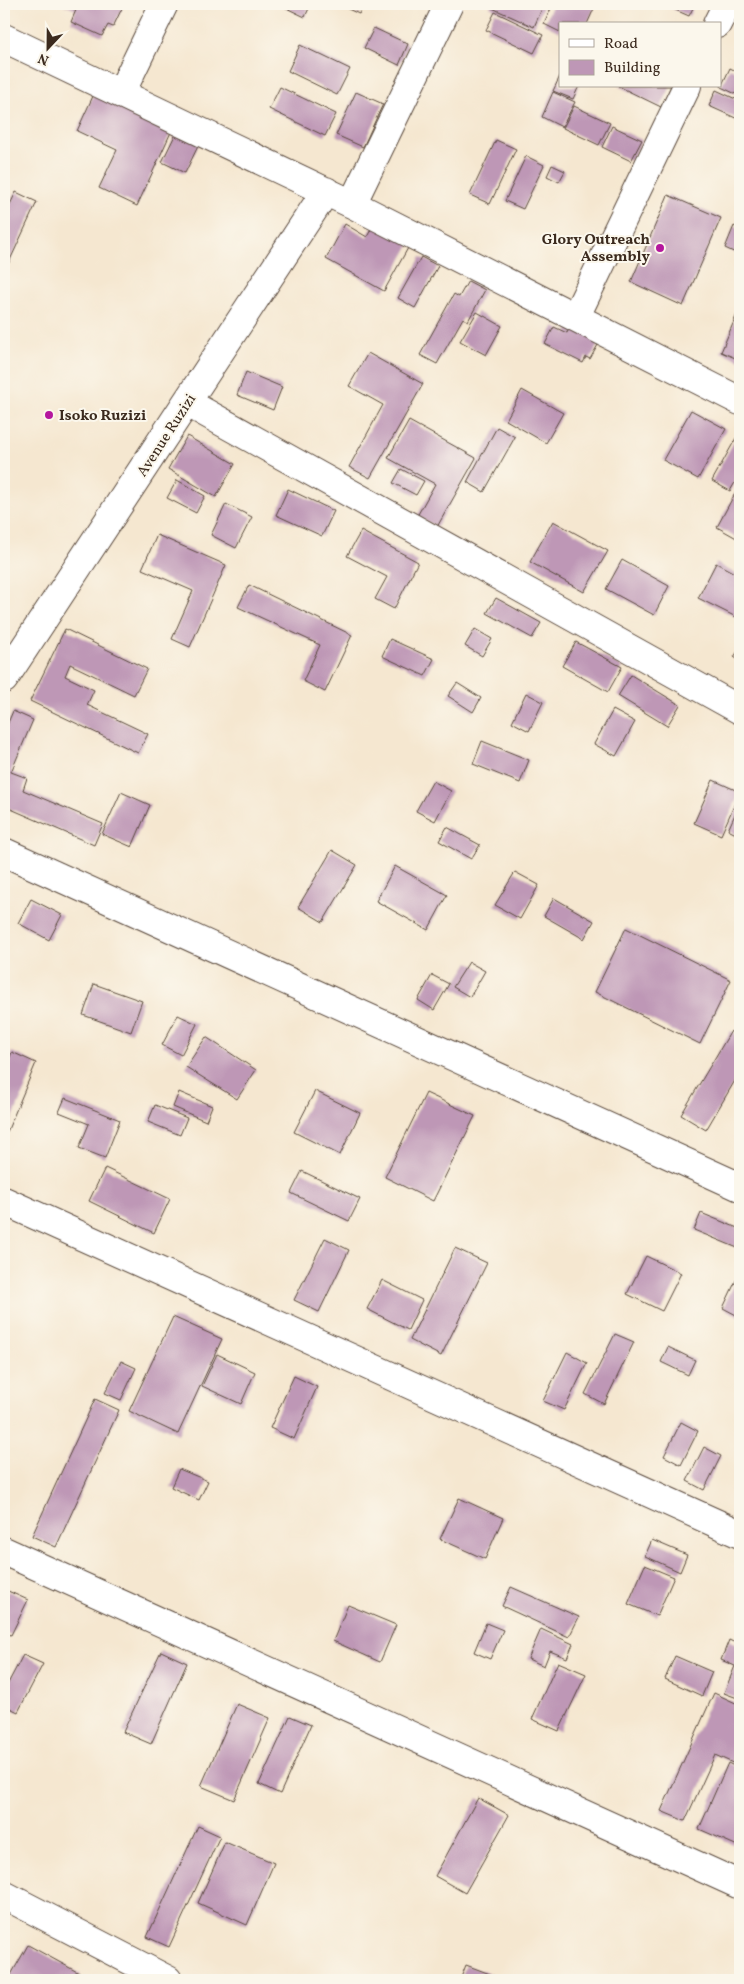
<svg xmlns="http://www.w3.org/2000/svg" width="744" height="1984" viewBox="0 0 744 1984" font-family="Vollkorn,serif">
  <rect width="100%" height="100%" fill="#fbf7ec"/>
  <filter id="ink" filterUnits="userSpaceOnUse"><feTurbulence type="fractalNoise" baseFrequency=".02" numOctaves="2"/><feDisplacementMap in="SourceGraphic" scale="10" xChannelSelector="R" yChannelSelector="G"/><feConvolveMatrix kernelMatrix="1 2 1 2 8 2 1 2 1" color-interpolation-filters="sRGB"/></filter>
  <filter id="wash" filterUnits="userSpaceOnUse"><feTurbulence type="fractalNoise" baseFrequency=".0096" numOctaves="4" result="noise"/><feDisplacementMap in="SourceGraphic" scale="20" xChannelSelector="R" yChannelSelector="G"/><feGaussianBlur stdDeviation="1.12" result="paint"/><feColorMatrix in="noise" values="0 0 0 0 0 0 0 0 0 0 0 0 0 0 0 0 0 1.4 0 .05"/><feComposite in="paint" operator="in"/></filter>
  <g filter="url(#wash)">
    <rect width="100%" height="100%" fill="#f5e7d0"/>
    <g id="blocks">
      <path fill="#be97b6" d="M 62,4 L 124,4 L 113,27 L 108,25 L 102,36 L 71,22 L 76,10 Z
        M 278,4 L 311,4 L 305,17 Z
        M 337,4 L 364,4 L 359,14 Z
        M 491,4 L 544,4 L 534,27 L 490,7 Z
        M 553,4 L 596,4 L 587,24 L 560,24 L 560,32 L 544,24 Z
        M 662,4 L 695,4 L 689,16 Z
        M 495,12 L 543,35 L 534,53 L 486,30 Z
        M 374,28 L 408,44 L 399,65 L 364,48 Z
        M 300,45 L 350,69 L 337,95 L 288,71 Z
        M 730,68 L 740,73 L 740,96 L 721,87 Z
        M 560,76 L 560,86 L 579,86 L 573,99 L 553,91 Z
        M 618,86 L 671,86 L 661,107 Z
        M 280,87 L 336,114 L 325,136 L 269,109 Z
        M 716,90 L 740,101 L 740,120 L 709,106 Z
        M 356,92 L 383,104 L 363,147 L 336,135 Z
        M 553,92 L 575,102 L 562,127 L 542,117 Z
        M 94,94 L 172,130 L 137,206 L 99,188 L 117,150 L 77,131 Z
        M 574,106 L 610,123 L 599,145 L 563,128 Z
        M 612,126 L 642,140 L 631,161 L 602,147 Z
        M 179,127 L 202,138 L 185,173 L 162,162 Z
        M 496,140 L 516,149 L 490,204 L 470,195 Z
        M 526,156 L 544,165 L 523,209 L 505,201 Z
        M 552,165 L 565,171 L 559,182 L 547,176 Z
        M 16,192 L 37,202 L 4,273 L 4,217 Z
        M 668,195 L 721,218 L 683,306 L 631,282 Z
        M 377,218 L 413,239 L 384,291 L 326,259 L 345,224 L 367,237 Z
        M 734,226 L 740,229 L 740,255 L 725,248 Z
        M 421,257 L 438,266 L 415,308 L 398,298 Z
        M 468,281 L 485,290 L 468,321 L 463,318 L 437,364 L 420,355 L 454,294 L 459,297 Z
        M 740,307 L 740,360 L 721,352 Z
        M 477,312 L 502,326 L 486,355 L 460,341 Z
        M 574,319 L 603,336 L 590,359 L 586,357 L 583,363 L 545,344 L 554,327 L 567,333 Z
        M 368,353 L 423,384 L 370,478 L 349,467 L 383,405 L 349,386 Z
        M 246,372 L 282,387 L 273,410 L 237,395 Z
        M 522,390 L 563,413 L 546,443 L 506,420 Z
        M 691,410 L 726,429 L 698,479 L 663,460 Z
        M 409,421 L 476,458 L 437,527 L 417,516 L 435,484 L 388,458 Z
        M 497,427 L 515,437 L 484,492 L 467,482 Z
        M 187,436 L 235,464 L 216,497 L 168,469 Z
        M 736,438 L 740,440 L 740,474 L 730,491 L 712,481 Z
        M 401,469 L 424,481 L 416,495 L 393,483 Z
        M 177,480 L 205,496 L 196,513 L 167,498 Z
        M 740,484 L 740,540 L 717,527 Z
        M 288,489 L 334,511 L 322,536 L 276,515 Z
        M 226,504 L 252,517 L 236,548 L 211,535 Z
        M 553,521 L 608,551 L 584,592 L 530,562 Z
        M 361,531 L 418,562 L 394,609 L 375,599 L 387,577 L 347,556 Z
        M 157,535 L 226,565 L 190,647 L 172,639 L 193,591 L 142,569 Z
        M 622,560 L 669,586 L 654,615 L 606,589 Z
        M 716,563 L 740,576 L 740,619 L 698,598 Z
        M 249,585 L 352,635 L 325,692 L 303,681 L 320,645 L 238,607 Z
        M 496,598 L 541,623 L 532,638 L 487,613 Z
        M 65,629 L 147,669 L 134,695 L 70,664 L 65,676 L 94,690 L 87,705 L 148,734 L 138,753 L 30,701 Z
        M 475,629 L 492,639 L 482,656 L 465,646 Z
        M 390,639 L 434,659 L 425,676 L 382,656 Z
        M 576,642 L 622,667 L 608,692 L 562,666 Z
        M 740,648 L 740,661 L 734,657 Z
        M 631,675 L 680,705 L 667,726 L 618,696 Z
        M 457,683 L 481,698 L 473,712 L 448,696 Z
        M 526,693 L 543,702 L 529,731 L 512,722 Z
        M 613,710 L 635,722 L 616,756 L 594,744 Z
        M 13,711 L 33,720 L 11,772 L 27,778 L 23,790 L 103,824 L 94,845 L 4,806 L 4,732 Z
        M 482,741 L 529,760 L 520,783 L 473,764 Z
        M 713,780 L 740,792 L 721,835 L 694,823 Z
        M 433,781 L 451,791 L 435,821 L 416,811 Z
        M 121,792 L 150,805 L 132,847 L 102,834 Z
        M 740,803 L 740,836 L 728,830 Z
        M 447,827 L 480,845 L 471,859 L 439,841 Z
        M 332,850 L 357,865 L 323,922 L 298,907 Z
        M 395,866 L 447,895 L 428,930 L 376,901 Z
        M 515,872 L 539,885 L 520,919 L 495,905 Z
        M 554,898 L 594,921 L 584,939 L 544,916 Z
        M 31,899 L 62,915 L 49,940 L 18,923 Z
        M 626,928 L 731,980 L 700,1044 L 595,992 Z
        M 469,962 L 485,971 L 470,997 L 453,987 Z
        M 432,975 L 449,984 L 434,1010 L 418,1000 Z
        M 94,984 L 142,1001 L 131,1032 L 83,1015 Z
        M 178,1015 L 197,1024 L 181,1055 L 162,1045 Z
        M 731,1031 L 740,1037 L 740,1072 L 706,1130 L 681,1115 Z
        M 206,1037 L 256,1070 L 237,1099 L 186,1067 Z
        M 12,1052 L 36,1063 L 4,1139 L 4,1071 Z
        M 315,1091 L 360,1113 L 340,1155 L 294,1132 Z
        M 179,1092 L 212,1106 L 206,1121 L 173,1107 Z
        M 426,1093 L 475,1116 L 433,1201 L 385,1177 Z
        M 65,1098 L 120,1120 L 105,1158 L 79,1148 L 89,1124 L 59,1112 Z
        M 155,1105 L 187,1118 L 180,1135 L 148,1122 Z
        M 105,1168 L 170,1199 L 154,1233 L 89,1201 Z
        M 302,1171 L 360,1199 L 349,1221 L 291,1193 Z
        M 701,1213 L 740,1229 L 740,1249 L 694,1230 Z
        M 325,1238 L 349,1250 L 319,1312 L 294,1300 Z
        M 455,1248 L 487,1263 L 441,1356 L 410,1340 Z
        M 646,1256 L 681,1273 L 662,1311 L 627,1294 Z
        M 740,1272 L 740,1317 L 723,1308 Z
        M 382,1280 L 422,1300 L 408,1330 L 367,1309 Z
        M 173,1317 L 222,1339 L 178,1434 L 129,1411 Z
        M 615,1334 L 634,1342 L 604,1404 L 585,1394 Z
        M 668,1347 L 695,1360 L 688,1375 L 661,1362 Z
        M 567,1352 L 587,1363 L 564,1410 L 543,1401 Z
        M 217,1354 L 255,1372 L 241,1404 L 202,1386 Z
        M 121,1361 L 136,1368 L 121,1400 L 105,1393 Z
        M 294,1376 L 317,1387 L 294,1439 L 270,1428 Z
        M 95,1399 L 119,1410 L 56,1547 L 32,1536 Z
        M 681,1422 L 698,1431 L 681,1465 L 664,1456 Z
        M 704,1447 L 721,1456 L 704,1490 L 687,1481 Z
        M 179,1469 L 208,1481 L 199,1500 L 171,1487 Z
        M 459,1498 L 503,1518 L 485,1559 L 440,1539 Z
        M 652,1540 L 687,1555 L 680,1572 L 645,1556 Z
        M 645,1565 L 674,1577 L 657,1616 L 628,1604 Z
        M 511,1587 L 579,1617 L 569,1637 L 502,1606 Z
        M 8,1591 L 28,1600 L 11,1635 L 4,1632 L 4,1600 Z
        M 348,1605 L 396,1625 L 380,1662 L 333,1641 Z
        M 486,1623 L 503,1630 L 490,1659 L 474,1652 Z
        M 541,1629 L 573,1644 L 567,1658 L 550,1651 L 544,1666 L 528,1659 Z
        M 729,1640 L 740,1645 L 740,1699 L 724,1693 L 735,1666 L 721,1660 Z
        M 161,1651 L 187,1663 L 151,1744 L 123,1732 Z
        M 23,1655 L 43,1664 L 18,1712 L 4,1705 L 4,1691 Z
        M 675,1656 L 712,1672 L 702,1696 L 665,1679 Z
        M 558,1662 L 586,1674 L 559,1731 L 532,1719 Z
        M 714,1693 L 740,1705 L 740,1752 L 735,1764 L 715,1755 L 685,1821 L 661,1811 Z
        M 237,1704 L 270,1718 L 234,1800 L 201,1786 Z
        M 290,1716 L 311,1725 L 280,1794 L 259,1784 Z
        M 728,1763 L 740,1769 L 740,1847 L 699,1829 Z
        M 478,1798 L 509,1815 L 465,1893 L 435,1876 Z
        M 198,1826 L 220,1836 L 169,1947 L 147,1937 Z
        M 225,1842 L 274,1863 L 247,1925 L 198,1903 Z
        M 28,1945 L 81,1974 L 77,1980 L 8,1980 Z
        M 466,1965 L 506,1980 L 460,1980 Z"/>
    </g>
  </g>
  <g filter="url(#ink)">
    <use href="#blocks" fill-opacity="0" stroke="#574639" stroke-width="1"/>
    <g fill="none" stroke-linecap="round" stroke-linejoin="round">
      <g stroke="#574639" stroke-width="30">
        <path id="minor" d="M 717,24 L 727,4
          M 4,38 L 352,204 L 740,401
          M 121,93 L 164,4
          M 352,204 L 449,4
          M 576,316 L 687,86
          M 188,403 L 740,710
          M 4,679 L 326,191
          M 4,1201 L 740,1534
          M 4,1551 L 740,1885
          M 4,1895 L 168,1980"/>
      </g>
      <g stroke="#574639" stroke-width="30">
        <path id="primary" d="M 4,852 L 740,1187"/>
      </g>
      <use href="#minor" stroke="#fff" stroke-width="28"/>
      <use href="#primary" stroke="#fff" stroke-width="28"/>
    </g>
  </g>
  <g fill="#b5179e" stroke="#fbf7ec" stroke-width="2">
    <circle cx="660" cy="248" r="5"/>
    <circle cx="49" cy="415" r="5"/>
  </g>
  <g text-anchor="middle" stroke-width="4" stroke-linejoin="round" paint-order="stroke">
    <g font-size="15" font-weight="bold" fill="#3b2a1e" stroke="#fbf7ec" text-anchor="end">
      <text x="650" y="244">Glory Outreach<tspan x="650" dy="17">Assembly</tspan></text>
      <text x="59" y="420" text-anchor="start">Isoko Ruzizi</text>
    </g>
    <g font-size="15" fill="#3b2a1e" stroke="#fbf7ec">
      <text transform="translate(166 435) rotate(-57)" y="5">Avenue Ruzizi</text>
    </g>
  </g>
  <rect width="744" height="1984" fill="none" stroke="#fbf7ec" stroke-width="20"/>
  <rect x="559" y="22" width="162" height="65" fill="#fbf7ec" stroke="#aea59a"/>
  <rect x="569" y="39" width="25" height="8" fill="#ffffff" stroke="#aea59a"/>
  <text x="604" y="48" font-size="15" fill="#3b2a1e">Road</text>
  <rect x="569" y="60" width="25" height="15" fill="#be97b6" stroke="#aea59a"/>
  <text x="604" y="72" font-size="15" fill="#3b2a1e">Building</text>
  <g transform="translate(48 48) rotate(202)" stroke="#fbf7ec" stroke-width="4" paint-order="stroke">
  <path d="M0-4L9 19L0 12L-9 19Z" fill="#3b2a1e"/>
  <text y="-8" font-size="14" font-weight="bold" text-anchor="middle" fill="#3b2a1e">N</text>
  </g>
</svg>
